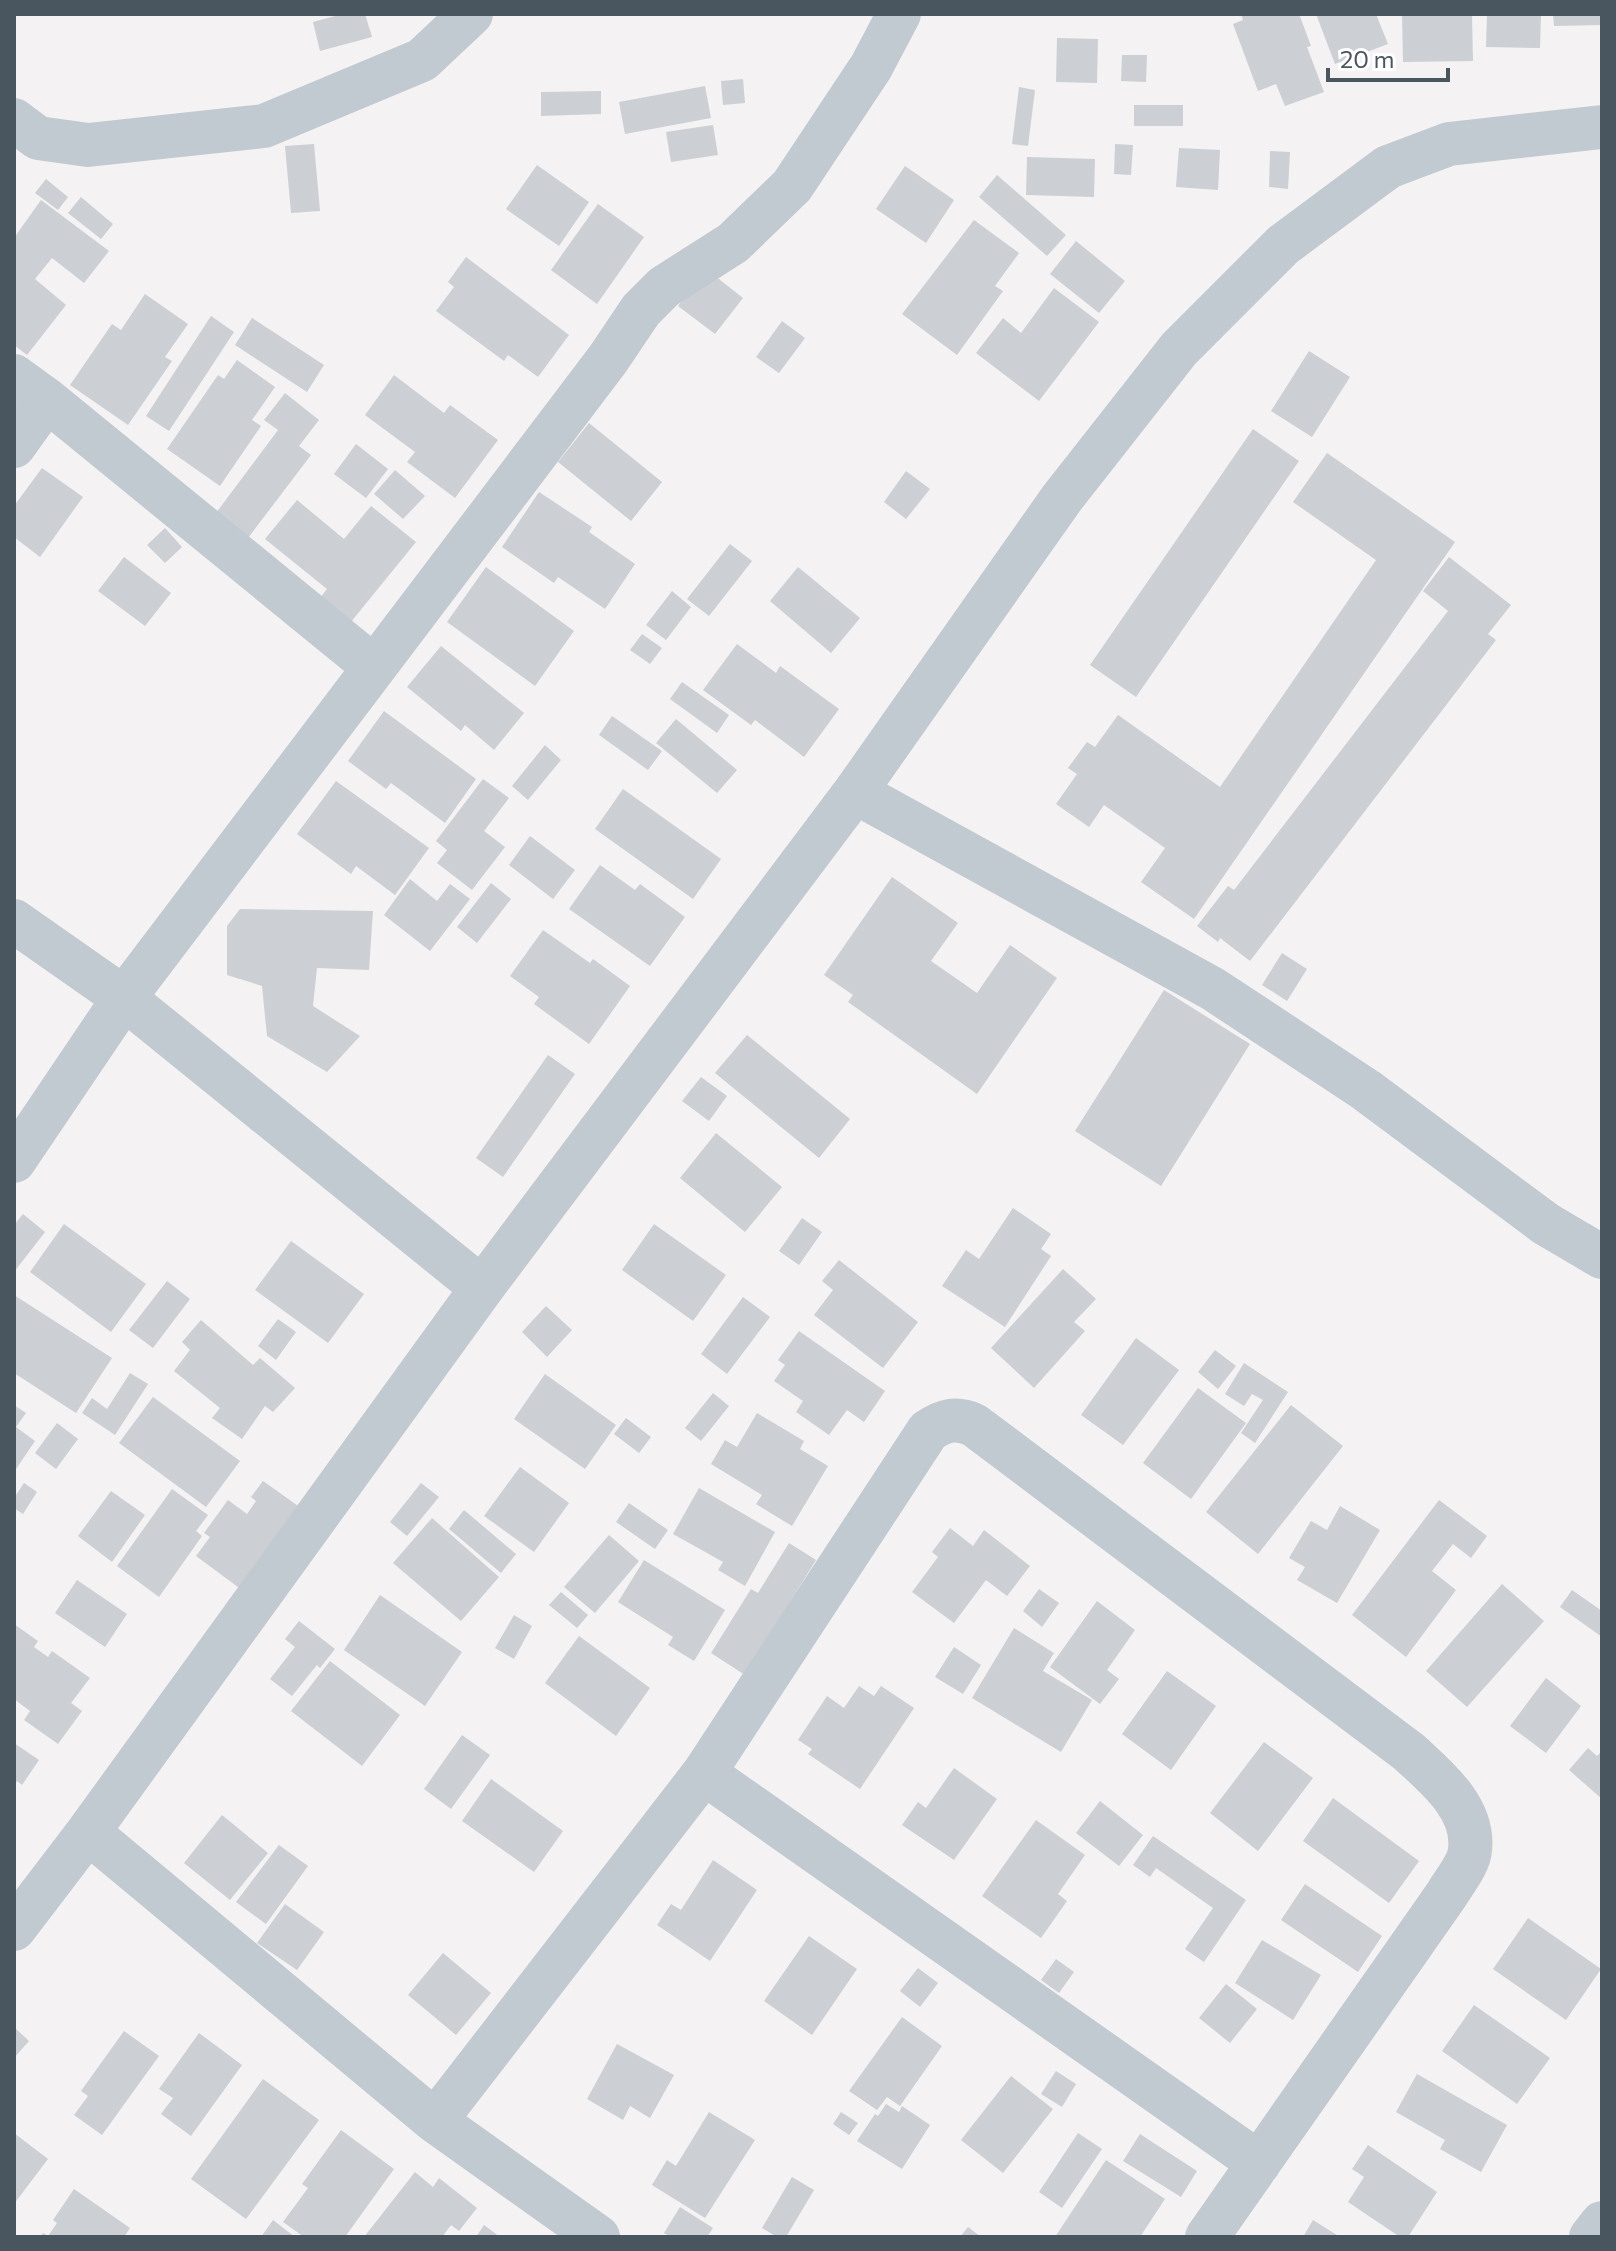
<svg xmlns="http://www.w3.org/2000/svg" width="1616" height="2251" viewBox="0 0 1616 2251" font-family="Commissioner,sans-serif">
  <rect width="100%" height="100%" fill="#f4f2f2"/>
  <path fill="#cccfd4" d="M 343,14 L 365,14 L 372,37 L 320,51 L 313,22 Z
    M 1241,14 L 1299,14 L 1311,46 L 1307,47 L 1324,92 L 1285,106 L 1276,84 L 1258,91 L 1233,24 L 1243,20 Z
    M 1316,14 L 1376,14 L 1388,44 L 1335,64 Z
    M 1402,14 L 1472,14 L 1473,61 L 1403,62 Z
    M 1487,14 L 1541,14 L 1540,48 L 1486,47 Z
    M 1553,14 L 1602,14 L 1602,25 L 1554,26 Z
    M 1057,38 L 1098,39 L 1097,83 L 1056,82 Z
    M 1122,55 L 1147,55 L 1146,82 L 1121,81 Z
    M 743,79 L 745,103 L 723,105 L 721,81 Z
    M 705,86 L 711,118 L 625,134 L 619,102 Z
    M 1019,87 L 1035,90 L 1028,146 L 1012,144 Z
    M 601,91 L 601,114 L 541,116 L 541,92 Z
    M 1134,105 L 1183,105 L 1183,126 L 1134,126 Z
    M 713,125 L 718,155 L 671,162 L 666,132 Z
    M 314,144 L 320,211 L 291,213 L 285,146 Z
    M 1115,144 L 1133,145 L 1131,175 L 1114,174 Z
    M 1179,148 L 1220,150 L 1218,190 L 1176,187 Z
    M 1270,151 L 1290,152 L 1288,189 L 1269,187 Z
    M 1027,157 L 1095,159 L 1094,197 L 1026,195 Z
    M 537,165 L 589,202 L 559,246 L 506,209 Z
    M 905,166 L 954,200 L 926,243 L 876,209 Z
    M 997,175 L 1066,235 L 1047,256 L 979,197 Z
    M 46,179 L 68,197 L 58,210 L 35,193 Z
    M 81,197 L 113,224 L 101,239 L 68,213 Z
    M 41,200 L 109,251 L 84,283 L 52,258 L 35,279 L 66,305 L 27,355 L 14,345 L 14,238 Z
    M 598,204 L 644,237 L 597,304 L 551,270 Z
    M 974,220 L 1019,253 L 995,286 L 1003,291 L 957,355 L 902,314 Z
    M 1076,241 L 1125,281 L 1099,313 L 1050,274 Z
    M 466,257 L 569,335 L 538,377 L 508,355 L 504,361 L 436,311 L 454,287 L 448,282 Z
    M 705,268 L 743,298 L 715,334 L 678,306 Z
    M 1054,288 L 1099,322 L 1039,401 L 976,353 L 1003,318 L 1021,333 Z
    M 145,294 L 188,324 L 165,357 L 172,361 L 128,425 L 70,385 L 112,324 L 121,330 Z
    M 211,316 L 234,332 L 169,431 L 146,416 Z
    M 252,318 L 324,365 L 307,392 L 235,345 Z
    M 782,321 L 805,338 L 779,373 L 756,357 Z
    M 1309,351 L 1350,377 L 1312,437 L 1271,411 Z
    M 237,360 L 275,387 L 252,420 L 261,426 L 220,486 L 167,449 L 218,375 L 224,379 Z
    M 394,375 L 444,413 L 450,405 L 498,440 L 455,498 L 407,462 L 415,452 L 365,415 Z
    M 285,393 L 319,420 L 299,446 L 311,455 L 248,538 L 216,513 L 278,430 L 264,420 Z
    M 589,423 L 662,482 L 631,521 L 558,462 Z
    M 1253,429 L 1299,461 L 1136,697 L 1090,665 Z
    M 356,444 L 388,469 L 366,498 L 334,474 Z
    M 1327,453 L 1455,542 L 1194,919 L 1141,882 L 1165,848 L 1104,805 L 1089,827 L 1056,804 L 1077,774 L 1068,768 L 1087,742 L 1095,747 L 1118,715 L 1220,787 L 1376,560 L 1293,502 Z
    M 42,468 L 83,497 L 40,557 L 14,537 L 14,506 Z
    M 395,470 L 425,496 L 403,519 L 374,494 Z
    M 906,471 L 930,489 L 906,519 L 884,502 Z
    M 539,492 L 592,527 L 589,532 L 635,564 L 605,609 L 558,577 L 554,583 L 502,547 Z
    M 297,500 L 344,539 L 371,506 L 416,542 L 346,628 L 316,603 L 327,589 L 265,539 Z
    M 165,528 L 182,547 L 165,563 L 147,545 Z
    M 730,544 L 752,561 L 709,616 L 687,599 Z
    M 124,557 L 171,593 L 145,626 L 98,591 Z
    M 1449,557 L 1511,605 L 1488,634 L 1496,640 L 1250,961 L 1220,938 L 1218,942 L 1197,926 L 1228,886 L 1234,890 L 1448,611 L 1423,591 Z
    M 486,567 L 574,631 L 535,686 L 447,622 Z
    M 798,567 L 860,618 L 831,653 L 770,601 Z
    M 672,591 L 691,607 L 666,640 L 646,625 Z
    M 642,634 L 662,648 L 650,664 L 630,650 Z
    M 737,644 L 776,673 L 780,666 L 839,709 L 804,757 L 755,720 L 751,725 L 703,690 Z
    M 441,646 L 524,713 L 494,750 L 465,725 L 461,731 L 407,687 Z
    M 682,682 L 729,715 L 717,733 L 670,699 Z
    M 384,711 L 476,779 L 445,823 L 391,783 L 386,789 L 348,761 Z
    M 612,716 L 662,751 L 648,770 L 599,735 Z
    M 676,719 L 737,770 L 717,793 L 656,743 Z
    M 545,745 L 561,760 L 528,800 L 512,786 Z
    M 483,779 L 509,798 L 484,831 L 505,847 L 472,890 L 437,863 L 447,850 L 436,841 Z
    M 336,781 L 429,848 L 395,895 L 356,866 L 351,874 L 297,834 Z
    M 623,789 L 721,859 L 693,899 L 595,829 Z
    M 530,836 L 575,870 L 553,899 L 509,865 Z
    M 600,865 L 635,890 L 640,884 L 685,917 L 650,966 L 569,909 Z
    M 892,877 L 958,923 L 931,961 L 977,993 L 1010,945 L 1057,978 L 977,1094 L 848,1002 L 853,995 L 824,975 Z
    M 410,879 L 437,901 L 450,884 L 470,899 L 430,951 L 384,915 Z
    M 491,883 L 511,899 L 477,943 L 457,927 Z
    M 240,909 L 373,911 L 369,970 L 317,968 L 313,1006 L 360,1036 L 327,1072 L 267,1036 L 262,986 L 227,975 L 227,926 Z
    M 543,930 L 590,963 L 593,959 L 630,986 L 589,1044 L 534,1004 L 539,997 L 510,976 Z
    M 1282,953 L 1307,969 L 1287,1001 L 1262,985 Z
    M 1164,990 L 1250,1044 L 1161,1186 L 1075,1131 Z
    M 747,1035 L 850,1119 L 819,1158 L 715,1073 Z
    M 548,1055 L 575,1074 L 503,1177 L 476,1158 Z
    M 701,1077 L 727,1096 L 709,1121 L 682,1101 Z
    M 716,1133 L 782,1187 L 745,1232 L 680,1178 Z
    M 1013,1208 L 1051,1234 L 1041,1249 L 1051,1256 L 1005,1327 L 942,1286 L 966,1250 L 979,1259 Z
    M 23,1214 L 45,1232 L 14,1272 L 14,1225 Z
    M 802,1218 L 822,1232 L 799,1265 L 779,1251 Z
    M 64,1224 L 146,1284 L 111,1332 L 30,1272 Z
    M 654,1224 L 726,1275 L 693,1321 L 622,1270 Z
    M 291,1241 L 364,1294 L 328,1343 L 255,1290 Z
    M 839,1260 L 918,1322 L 883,1368 L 814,1315 L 833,1290 L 822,1281 Z
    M 1063,1269 L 1096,1299 L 1074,1322 L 1085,1331 L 1034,1388 L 991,1348 Z
    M 167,1281 L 190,1299 L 153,1348 L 129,1330 Z
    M 14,1295 L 112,1358 L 76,1413 L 14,1373 Z
    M 743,1297 L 770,1317 L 727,1374 L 701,1354 Z
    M 546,1306 L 572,1330 L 547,1357 L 522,1332 Z
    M 278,1319 L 296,1332 L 276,1360 L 258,1346 Z
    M 201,1320 L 253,1365 L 260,1358 L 295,1388 L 273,1412 L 265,1406 L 242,1439 L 212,1418 L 220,1408 L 174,1371 L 190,1350 L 182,1342 Z
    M 799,1331 L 885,1391 L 864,1422 L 847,1410 L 829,1435 L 796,1412 L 803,1401 L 774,1381 L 785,1365 L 778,1360 Z
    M 1136,1338 L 1179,1370 L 1123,1445 L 1081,1415 Z
    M 1215,1350 L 1236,1366 L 1218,1389 L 1198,1372 Z
    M 1244,1363 L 1288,1392 L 1255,1443 L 1241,1433 L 1263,1400 L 1252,1394 L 1244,1406 L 1225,1394 Z
    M 130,1373 L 148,1384 L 115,1435 L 82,1413 L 92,1398 L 107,1409 Z
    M 545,1374 L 616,1425 L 585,1469 L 514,1419 Z
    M 1198,1388 L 1246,1423 L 1191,1499 L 1143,1463 Z
    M 713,1393 L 729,1406 L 701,1441 L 685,1428 Z
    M 153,1397 L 240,1461 L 206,1507 L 119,1443 Z
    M 14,1405 L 26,1413 L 16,1427 L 35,1441 L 14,1472 Z
    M 1291,1405 L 1343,1446 L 1258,1554 L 1206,1512 Z
    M 757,1413 L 804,1441 L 800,1449 L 828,1466 L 792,1526 L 756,1504 L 762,1495 L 711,1464 L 725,1440 L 737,1447 Z
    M 626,1418 L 651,1437 L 639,1453 L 614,1434 Z
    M 57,1423 L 78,1439 L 56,1469 L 35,1453 Z
    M 520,1467 L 569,1503 L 534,1552 L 484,1516 Z
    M 263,1481 L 301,1508 L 242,1590 L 196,1556 L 210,1537 L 204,1533 L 228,1500 L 247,1514 L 256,1501 L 251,1497 Z
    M 24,1483 L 37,1492 L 23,1514 L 14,1508 L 14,1498 Z
    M 421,1483 L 439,1497 L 407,1536 L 390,1522 Z
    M 699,1488 L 775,1532 L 745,1586 L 718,1570 L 723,1562 L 673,1534 Z
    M 172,1489 L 208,1515 L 196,1531 L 202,1536 L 159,1597 L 117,1566 Z
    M 111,1491 L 145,1515 L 112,1562 L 78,1536 Z
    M 1439,1500 L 1487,1536 L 1471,1558 L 1453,1544 L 1432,1571 L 1456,1590 L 1406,1657 L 1352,1615 Z
    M 629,1503 L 668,1530 L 655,1549 L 616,1522 Z
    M 1340,1506 L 1380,1530 L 1337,1603 L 1297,1580 L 1305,1567 L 1289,1558 L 1311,1521 L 1327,1530 Z
    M 464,1510 L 516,1554 L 501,1573 L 449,1529 Z
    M 432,1518 L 499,1577 L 461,1621 L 393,1563 Z
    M 950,1528 L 973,1546 L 984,1530 L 1030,1566 L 1007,1596 L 986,1580 L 954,1623 L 912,1592 L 938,1557 L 932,1552 Z
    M 609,1535 L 639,1561 L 595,1613 L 564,1587 Z
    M 789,1543 L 816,1560 L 745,1675 L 711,1653 L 751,1589 L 758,1593 Z
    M 644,1560 L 725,1610 L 694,1661 L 668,1645 L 673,1637 L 618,1602 Z
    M 77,1580 L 127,1614 L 105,1647 L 55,1613 Z
    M 1502,1584 L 1544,1621 L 1467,1707 L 1426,1671 Z
    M 1039,1589 L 1059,1603 L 1042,1627 L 1023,1611 Z
    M 1572,1590 L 1602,1611 L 1602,1637 L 1560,1607 Z
    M 561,1592 L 588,1615 L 577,1628 L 549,1605 Z
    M 380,1595 L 462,1652 L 425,1706 L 344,1650 Z
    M 1097,1601 L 1135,1630 L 1107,1670 L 1119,1679 L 1100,1704 L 1050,1667 Z
    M 514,1615 L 532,1626 L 514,1659 L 495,1648 Z
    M 299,1621 L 335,1649 L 320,1668 L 317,1665 L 292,1696 L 270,1679 L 295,1647 L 285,1639 Z
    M 14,1624 L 38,1641 L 34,1647 L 48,1657 L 52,1651 L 90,1678 L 71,1703 L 82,1711 L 58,1744 L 24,1720 L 30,1711 L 14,1699 Z
    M 1014,1628 L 1054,1653 L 1043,1671 L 1092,1700 L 1061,1752 L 972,1698 Z
    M 579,1636 L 650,1688 L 616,1736 L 545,1683 Z
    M 954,1647 L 981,1665 L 963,1694 L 935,1677 Z
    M 330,1661 L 400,1715 L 362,1766 L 291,1711 Z
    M 1167,1671 L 1216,1706 L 1171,1770 L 1122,1734 Z
    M 1546,1678 L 1581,1706 L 1546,1753 L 1510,1726 Z
    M 859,1686 L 874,1696 L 881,1686 L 914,1708 L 860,1789 L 808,1754 L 812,1749 L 798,1740 L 827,1696 L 844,1708 Z
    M 462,1735 L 490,1755 L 451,1809 L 424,1789 Z
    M 1264,1742 L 1313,1778 L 1258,1851 L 1210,1813 Z
    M 14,1743 L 39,1760 L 22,1785 L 17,1781 L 14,1786 Z
    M 1588,1748 L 1597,1756 L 1602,1751 L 1602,1799 L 1569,1770 Z
    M 954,1768 L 997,1799 L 954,1860 L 902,1825 L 918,1802 L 926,1808 Z
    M 491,1779 L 563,1831 L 534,1872 L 462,1821 Z
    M 1333,1798 L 1419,1861 L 1389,1903 L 1303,1841 Z
    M 1100,1801 L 1143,1835 L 1119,1866 L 1076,1833 Z
    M 222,1815 L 268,1853 L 230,1900 L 184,1863 Z
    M 1036,1820 L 1085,1855 L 1058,1894 L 1067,1901 L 1041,1938 L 982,1896 Z
    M 1153,1836 L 1246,1900 L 1204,1962 L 1185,1949 L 1213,1908 L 1156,1868 L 1150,1877 L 1133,1865 Z
    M 279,1845 L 308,1866 L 266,1924 L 236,1902 Z
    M 713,1860 L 757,1890 L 710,1961 L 657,1925 L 671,1904 L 681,1910 Z
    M 1305,1884 L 1382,1936 L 1358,1972 L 1281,1920 Z
    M 285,1904 L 324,1932 L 297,1970 L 257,1943 Z
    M 1528,1918 L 1601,1969 L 1566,2020 L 1493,1969 Z
    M 809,1936 L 857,1969 L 812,2035 L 764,2001 Z
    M 1262,1940 L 1321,1975 L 1293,2020 L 1235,1983 Z
    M 443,1953 L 491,1993 L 456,2035 L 408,1995 Z
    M 1056,1959 L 1074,1972 L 1059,1993 L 1041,1980 Z
    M 918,1968 L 938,1983 L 920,2007 L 900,1991 Z
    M 1226,1984 L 1257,2009 L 1230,2043 L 1199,2018 Z
    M 1474,2005 L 1550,2058 L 1517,2104 L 1442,2051 Z
    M 902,2017 L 942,2046 L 900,2106 L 887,2097 L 877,2110 L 849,2091 Z
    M 14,2027 L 29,2041 L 14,2058 Z
    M 124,2031 L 159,2056 L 102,2135 L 74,2115 L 88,2096 L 81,2091 Z
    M 199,2033 L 242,2065 L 191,2136 L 161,2114 L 173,2098 L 159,2089 Z
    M 617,2044 L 674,2075 L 650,2118 L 630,2106 L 623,2120 L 587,2099 Z
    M 1056,2071 L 1076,2084 L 1062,2107 L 1041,2094 Z
    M 1417,2074 L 1507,2125 L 1481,2172 L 1440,2149 L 1445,2140 L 1396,2112 Z
    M 1011,2076 L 1053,2109 L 1003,2173 L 961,2140 Z
    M 263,2079 L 319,2120 L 246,2219 L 191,2179 Z
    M 886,2104 L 899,2112 L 902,2106 L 930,2125 L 902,2169 L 857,2141 L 875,2114 L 878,2116 Z
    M 709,2112 L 755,2140 L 705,2218 L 652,2185 L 667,2160 L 676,2166 Z
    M 841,2112 L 858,2123 L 849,2135 L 833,2124 Z
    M 341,2130 L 394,2169 L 345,2237 L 304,2237 L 283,2222 L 308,2188 L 302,2184 Z
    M 14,2133 L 48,2159 L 14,2204 Z
    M 1078,2133 L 1102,2149 L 1062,2208 L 1039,2192 Z
    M 1140,2134 L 1197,2171 L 1181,2197 L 1123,2161 Z
    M 1368,2145 L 1437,2192 L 1408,2237 L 1400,2237 L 1348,2202 L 1364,2177 L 1352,2169 Z
    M 1106,2160 L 1165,2199 L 1140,2237 L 1055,2237 Z
    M 415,2172 L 433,2187 L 439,2178 L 477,2208 L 459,2231 L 451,2225 L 442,2237 L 364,2237 Z
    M 792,2177 L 814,2190 L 786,2237 L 777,2237 L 762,2228 Z
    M 74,2189 L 130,2228 L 124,2237 L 40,2237 L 43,2233 L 48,2236 L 57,2223 L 53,2220 Z
    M 680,2207 L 713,2228 L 707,2237 L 670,2237 L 664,2233 Z
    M 273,2220 L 295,2237 L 261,2237 Z
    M 1313,2220 L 1340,2237 L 1303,2237 Z
    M 484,2225 L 500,2237 L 476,2237 Z
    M 968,2227 L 981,2237 L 960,2237 Z"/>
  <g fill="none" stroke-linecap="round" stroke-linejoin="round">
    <path stroke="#c1cad0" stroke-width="44" d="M 14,120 L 38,138 L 88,145 L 264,126 L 422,60 L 471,14
      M 14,376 L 47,400 L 374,667
      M 14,446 L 47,400
      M 855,792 L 1213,989 L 1366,1090 L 1546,1224 L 1602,1257
      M 14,921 L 124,998 L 482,1288
      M 14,1161 L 124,998 L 608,359 L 641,310 L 664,287 L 733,243 L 792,186 L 871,67 L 899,14
      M 704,1773 L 1259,2163
      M 88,1832 L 435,2121 L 598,2237
      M 14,1929 L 88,1832 L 482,1288 L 855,792 L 1062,498 L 1179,349 L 1283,245 L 1388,167 L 1449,144 L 1602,127
      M 435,2121 L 704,1773 L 928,1431 C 944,1420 956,1417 974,1425 L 1409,1752 C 1436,1777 1475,1808 1470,1850 C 1469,1864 1454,1882 1447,1894 L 1207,2237
      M 1591,2237 L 1602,2223"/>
  </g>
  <rect width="1616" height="2251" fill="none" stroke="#4a565f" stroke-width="32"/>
  <path d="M1328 68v12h120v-12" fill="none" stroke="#4a565f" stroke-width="4"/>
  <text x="1340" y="68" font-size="24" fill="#4a565f" stroke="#ffffff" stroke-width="6" paint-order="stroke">20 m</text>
</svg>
